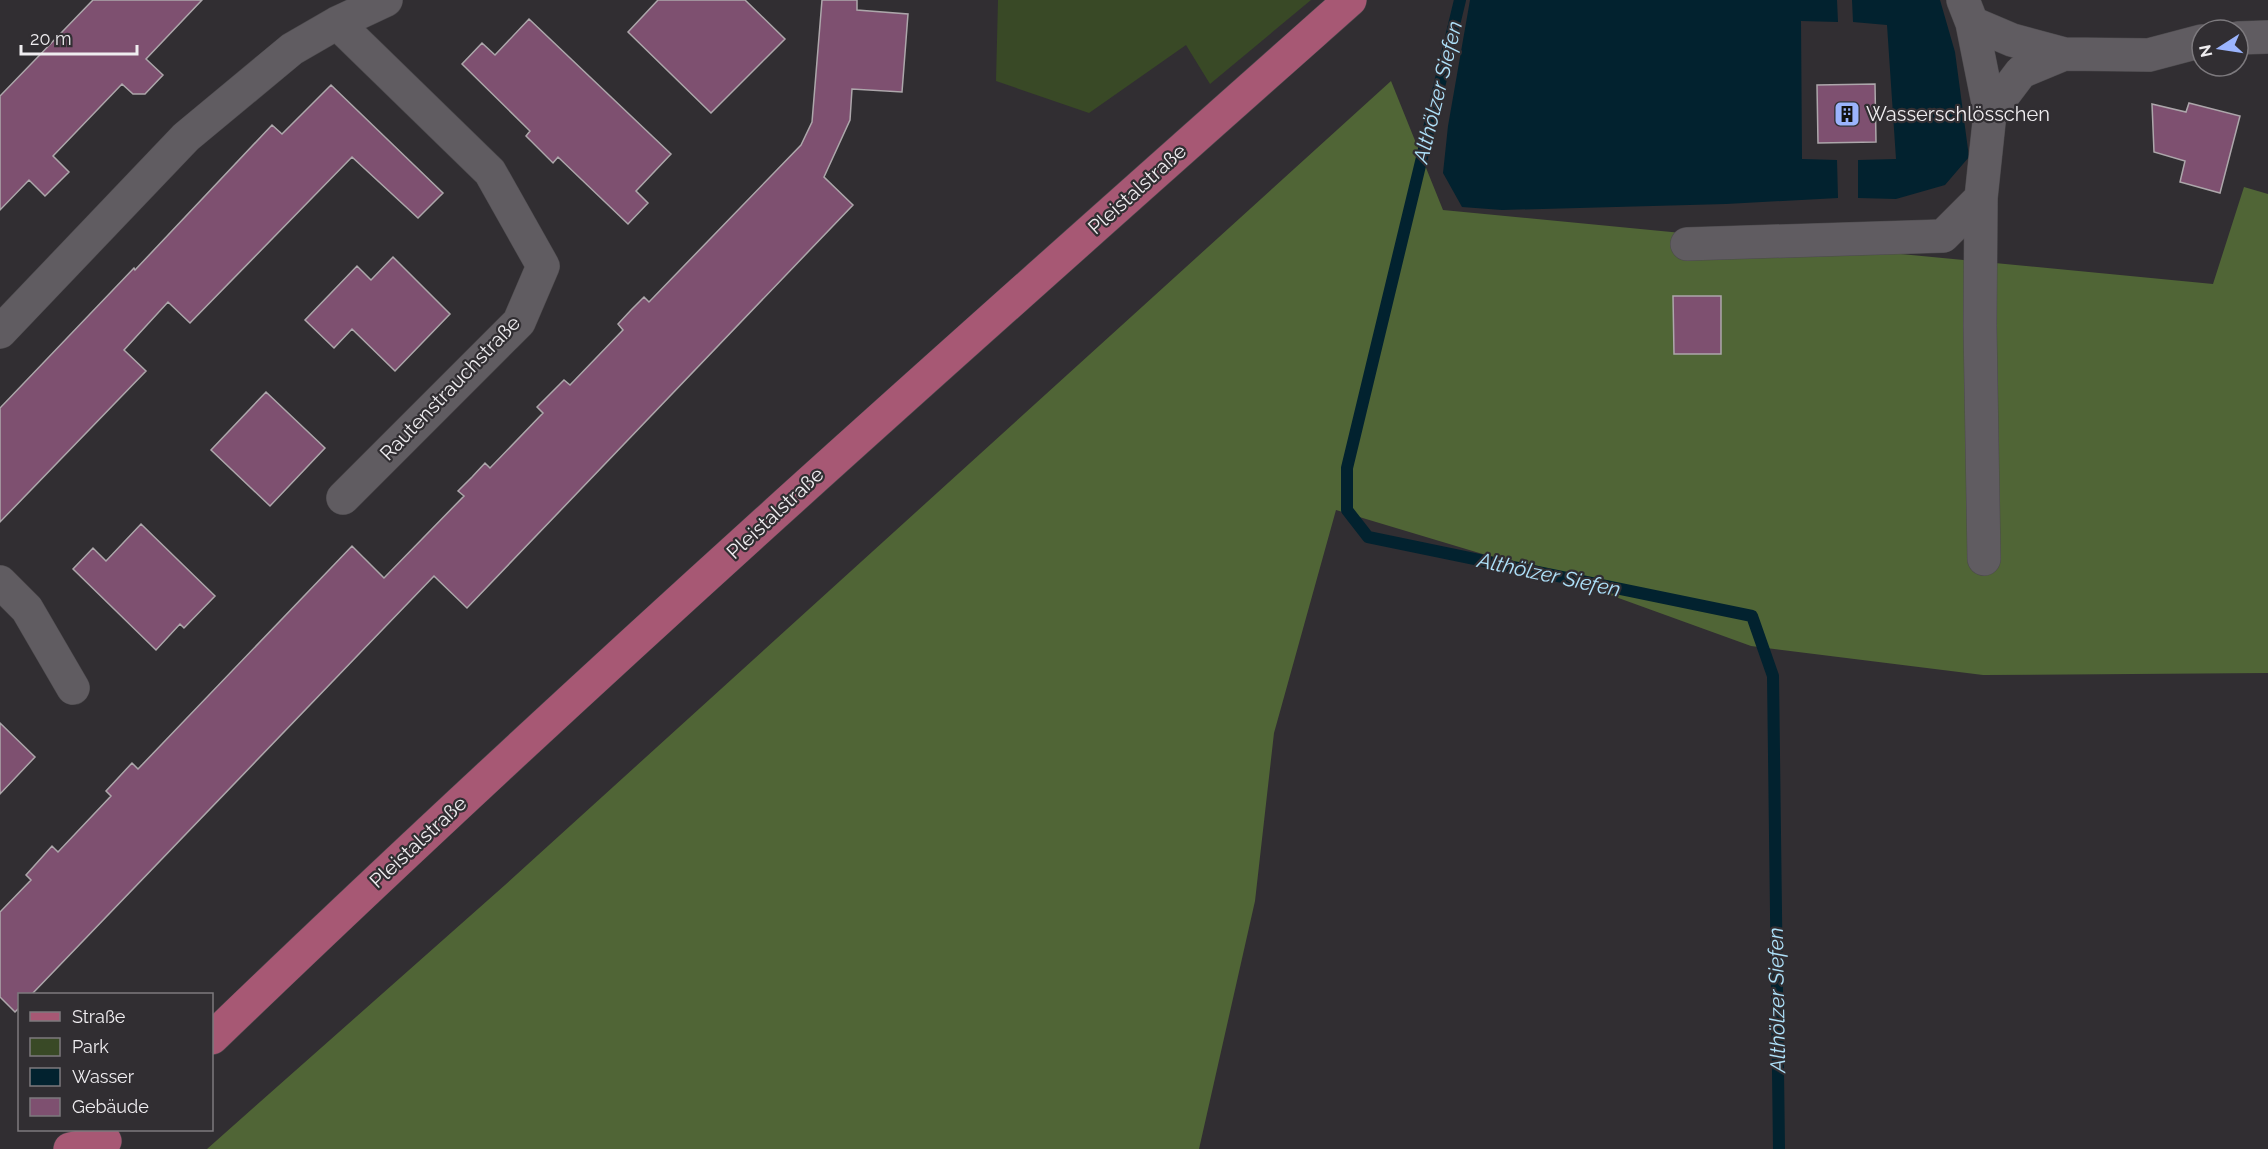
<svg xmlns="http://www.w3.org/2000/svg" width="2268" height="1149" viewBox="0 0 2268 1149" font-family="Raleway,sans-serif">
  <rect width="100%" height="100%" fill="#312e32"/>
  <path fill="#394926" d="M 998,0 L 1311,0 L 1210,84 L 1186,45 L 1089,113 L 996,81 Z"/>
  <path fill="#506536" d="M 1391,81 L 1443,210 L 2213,284 L 2244,187 L 2268,194 L 2268,673 L 1983,675 L 1751,646 L 1566,579 L 1336,510 L 1274,733 L 1255,901 L 1199,1149 L 207,1149 L 505,885 Z"/>
  <path fill="#02222f" d="M 1470,0 L 1837,0 L 1838,22 L 1801,21 L 1802,159 L 1837,160 L 1838,198 L 1726,204 L 1502,210 L 1462,207 L 1443,173 L 1448,126 Z
    M 1852,0 L 1940,0 L 1955,52 L 1969,157 L 1945,185 L 1896,199 L 1858,198 L 1858,160 L 1896,159 L 1887,25 L 1853,22 Z"/>
  <g fill="none" stroke-linecap="round" stroke-linejoin="round">
    <path stroke="#02222f" stroke-width="12" d="M 1460,0 L 1347,468 L 1347,510 L 1368,537 L 1752,616 L 1773,676 L 1779,1149"/>
  </g>
  <path fill="#7e5070" stroke="#ada7ab" stroke-width="1.5" d="M 93,0 L 202,0 L 146,59 L 163,75 L 145,94 L 133,94 L 122,84 L 53,156 L 69,172 L 45,196 L 29,180 L 0,210 L 0,96 Z
    M 658,0 L 745,0 L 785,39 L 711,113 L 628,32 Z
    M 822,0 L 857,0 L 857,10 L 908,14 L 902,92 L 852,89 L 850,120 L 824,177 L 853,205 L 467,608 L 434,576 L 32,994 L 20,994 L 20,1007 L 15,1012 L 0,997 L 0,912 L 31,880 L 26,875 L 52,846 L 58,852 L 111,796 L 106,791 L 132,763 L 138,769 L 352,546 L 384,578 L 464,496 L 458,491 L 472,477 L 485,463 L 490,468 L 543,413 L 537,407 L 564,380 L 570,385 L 623,330 L 618,324 L 631,310 L 644,297 L 649,302 L 801,145 L 812,122 Z
    M 529,19 L 671,154 L 636,191 L 648,203 L 628,224 L 558,157 L 553,163 L 526,136 L 530,131 L 462,64 L 482,43 L 495,55 Z
    M 1875,84 L 1876,142 L 1818,143 L 1817,85 Z
    M 331,85 L 443,193 L 418,218 L 352,157 L 190,323 L 168,302 L 124,350 L 146,371 L 0,522 L 0,408 L 134,268 L 135,270 L 272,125 L 282,134 Z
    M 2189,103 L 2240,116 L 2220,193 L 2180,182 L 2185,161 L 2154,152 L 2152,104 L 2186,112 Z
    M 393,257 L 450,314 L 395,371 L 352,329 L 334,348 L 305,320 L 357,266 L 371,280 Z
    M 1673,296 L 1721,296 L 1721,354 L 1674,354 Z
    M 266,392 L 325,448 L 270,506 L 211,450 Z
    M 141,524 L 215,596 L 184,628 L 180,624 L 156,650 L 73,569 L 93,548 L 106,561 Z
    M 0,723 L 35,757 L 0,794 Z"/>
  <g fill="none" stroke-linecap="round" stroke-linejoin="round">
    <g stroke="#4c4a4d" stroke-width="34">
      <path id="minor" d="M 1963,0 L 1972,23 L 1990,113 L 1981,198 L 1980,326 L 1984,559
        M 337,23 L 490,172 L 543,266 L 519,322 L 343,498
        M 1972,23 L 2012,40 L 2064,54
        M 2238,38 L 2268,37
        M 1990,113 L 2021,72 L 2064,54 L 2149,55 L 2202,41
        M 1687,244 L 1943,236 L 1981,198
        M 0,332 L 186,137 L 292,49 L 337,23 L 386,0
        M 0,582 L 27,609 L 73,688"/>
    </g>
    <g stroke="#4c4a4d" stroke-width="34">
      <path id="major" d="M 212,1038 C 582,681 966,341 1350,0
        M 70,1149 L 105,1141"/>
    </g>
    <use href="#minor" stroke="#605c61" stroke-width="33"/>
    <use href="#major" stroke="#a75874" stroke-width="33"/>
  </g>
  <defs>
    <g id="building-square" transform="scale(1.35)"><rect x="-9" y="-9" width="18" height="18" rx="4" fill="#9bb4fd" stroke="#312e32"/><path d="M-4-6H4V6H1V3H-1V6H-4ZM-2.5-4.3h1.7v1.8h-1.7ZM.8-4.3h1.7v1.8H.8ZM-2.5-1h1.7V.8h-1.7ZM.8-1h1.7V.8H.8Z" fill="#111"/></g>
  </defs>
  <g fill-rule="evenodd">
    <use href="#building-square" x="1847" y="114"/>
  </g>
  <g text-anchor="middle" stroke-width="4.5" stroke-linejoin="round" paint-order="stroke">
    <g font-size="20" fill="#efedf0" stroke="#312e32" text-anchor="start">
      <text x="1866" y="121">Wasserschlösschen</text>
    </g>
    <g font-size="20" fill="#efedf0" stroke="#312e32">
      <text transform="translate(1137 189) rotate(-42)" y="7">Pleistalstraße</text>
      <text transform="translate(450 388) rotate(-46)" y="7">Rautenstrauchstraße</text>
      <text transform="translate(775 513) rotate(-43)" y="7">Pleistalstraße</text>
      <text transform="translate(418 842) rotate(-43)" y="7">Pleistalstraße</text>
    </g>
    <g font-size="21" font-style="italic" fill="#aee1fa" stroke="#312e32">
      <text transform="translate(1438 92) rotate(-76)" y="7">Althölzer Siefen</text>
      <text transform="translate(1549 575) rotate(12)" y="7">Althölzer Siefen</text>
      <text transform="translate(1777 1000) rotate(-91)" y="7">Althölzer Siefen</text>
    </g>
  </g>
  <rect x="18" y="993" width="195" height="138" fill="#312e32" stroke="#7d7a7e" stroke-width="1.5"/>
  <rect x="30" y="1012" width="30" height="9" fill="#a75874" stroke="#7d7a7e" stroke-width="1.5"/>
  <text x="72" y="1023" font-size="18" fill="#efedf0">Straße</text>
  <rect x="30" y="1038" width="30" height="18" fill="#394926" stroke="#7d7a7e" stroke-width="1.5"/>
  <text x="72" y="1053" font-size="18" fill="#efedf0">Park</text>
  <rect x="30" y="1068" width="30" height="18" fill="#02222f" stroke="#7d7a7e" stroke-width="1.5"/>
  <text x="72" y="1083" font-size="18" fill="#efedf0">Wasser</text>
  <rect x="30" y="1098" width="30" height="18" fill="#7e5070" stroke="#7d7a7e" stroke-width="1.5"/>
  <text x="72" y="1113" font-size="18" fill="#efedf0">Gebäude</text>
  <g transform="translate(2220 48) rotate(258)"><circle r="28" fill="#312e32" stroke="#7d7a7e" stroke-width="1.5"/>
  <path d="M0-4.5L10 22L0 15L-10 22Z" fill="#9bb4fd"/>
  <text y="-9" font-size="16" font-weight="bold" text-anchor="middle" fill="#efedf0">N</text>
  </g>
  <path d="M21 45v9h116v-9" fill="none" stroke="#efedf0" stroke-width="3"/>
  <text x="30" y="45" font-size="18" fill="#efedf0" stroke="#312e32" stroke-width="4.5" paint-order="stroke">20 m</text>
</svg>
